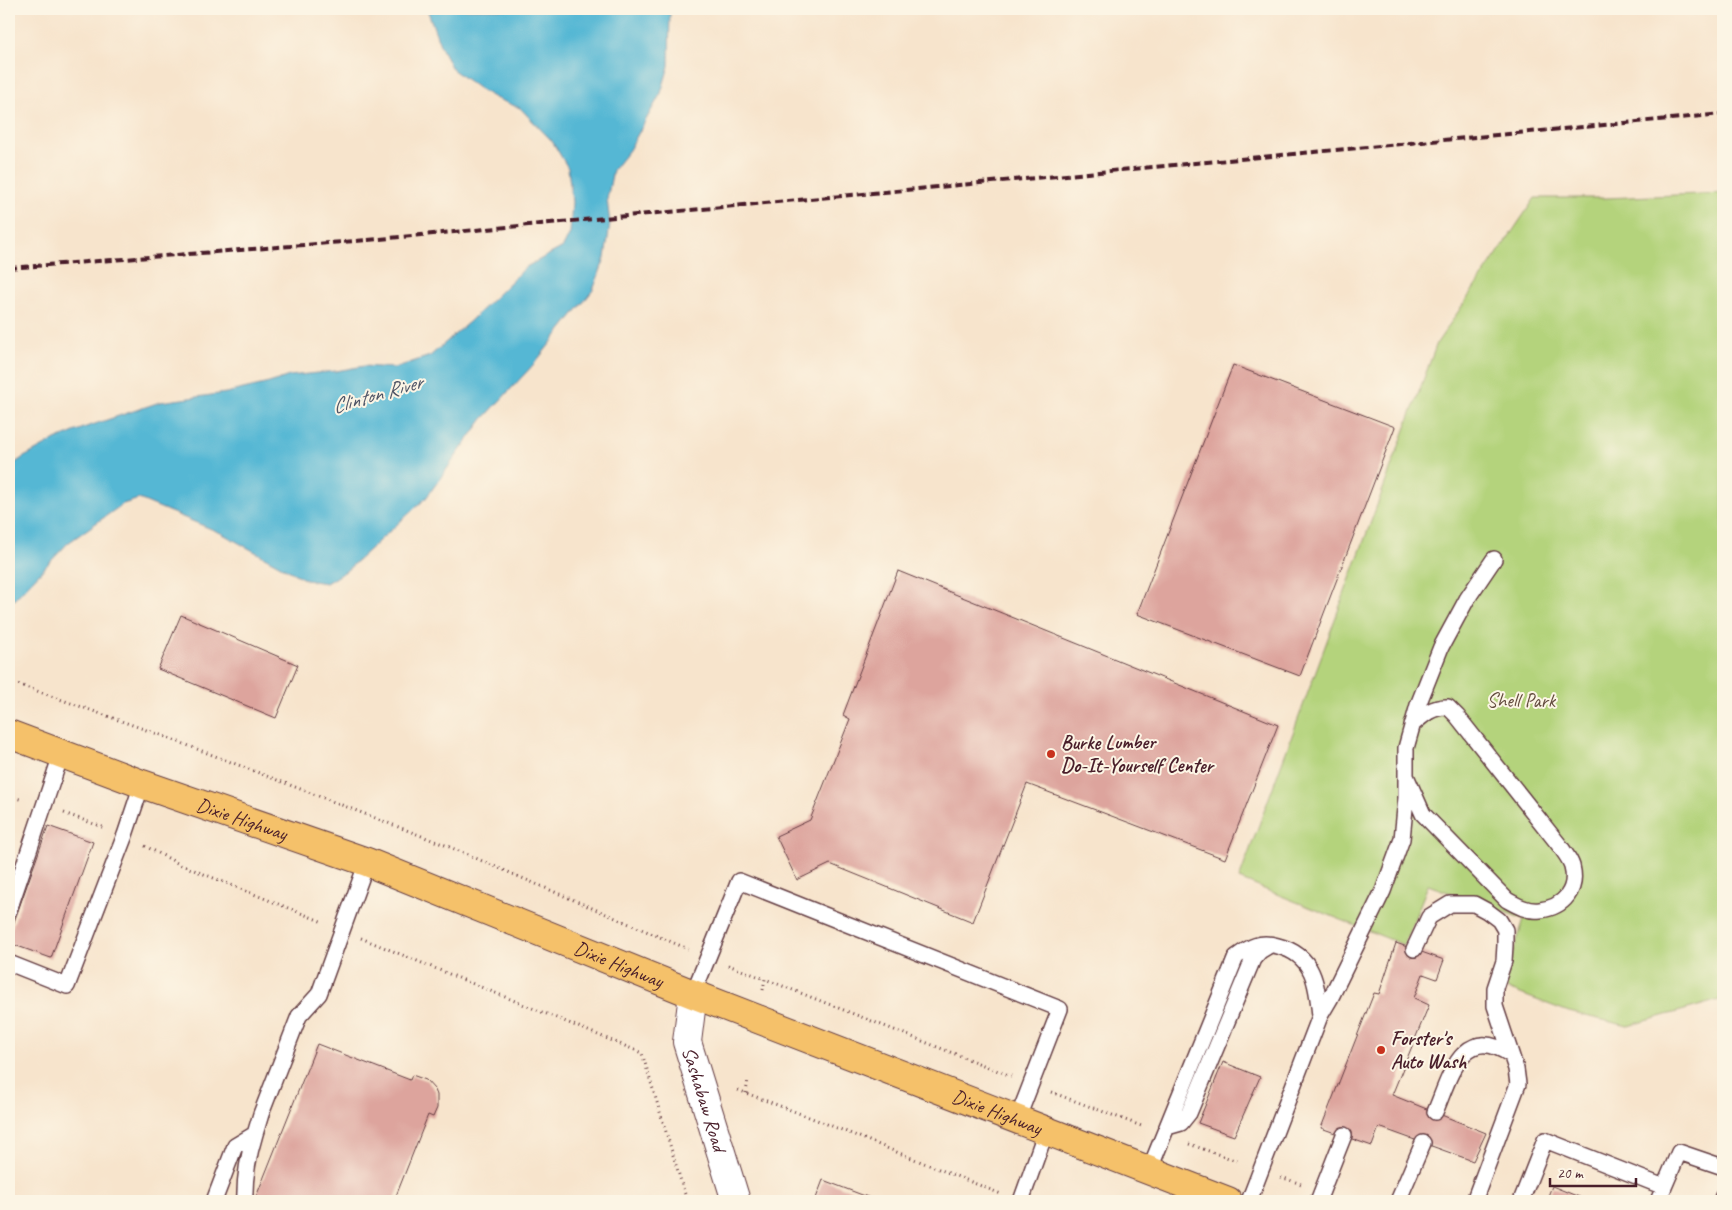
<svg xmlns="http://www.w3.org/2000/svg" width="1732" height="1210" viewBox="0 0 1732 1210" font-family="Caveat,sans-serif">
  <rect width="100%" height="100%" fill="#fcf5e5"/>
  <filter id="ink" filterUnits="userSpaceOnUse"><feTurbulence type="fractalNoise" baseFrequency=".02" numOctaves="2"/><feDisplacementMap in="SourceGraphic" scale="10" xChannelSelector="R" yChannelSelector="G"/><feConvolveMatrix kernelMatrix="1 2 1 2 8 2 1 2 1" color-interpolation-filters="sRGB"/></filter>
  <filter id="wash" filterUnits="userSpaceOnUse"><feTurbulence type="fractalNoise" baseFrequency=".0096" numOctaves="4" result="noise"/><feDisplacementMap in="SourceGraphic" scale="20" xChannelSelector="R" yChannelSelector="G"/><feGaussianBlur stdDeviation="1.12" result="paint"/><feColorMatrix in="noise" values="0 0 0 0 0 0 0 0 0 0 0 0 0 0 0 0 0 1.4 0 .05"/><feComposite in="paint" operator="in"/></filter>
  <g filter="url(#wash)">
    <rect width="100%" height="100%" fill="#f7e4cc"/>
    <path fill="#b4d37b" stroke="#7f7953" d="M 1723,193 L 1723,999 L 1628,1026 L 1569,1012 L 1502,987 L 1524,919 L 1428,885 L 1404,945 L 1239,879 L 1437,343 L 1535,198 L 1606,198 Z"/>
    <path fill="#55b7d4" stroke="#506b80" d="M 427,9 L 670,9 L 669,66 L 661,93 L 629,150 L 613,170 L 607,199 L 610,224 L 605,258 L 593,290 L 534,364 L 482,420 L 426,498 L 346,571 L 326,583 L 306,580 L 221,533 L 139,499 L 123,504 L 68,543 L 9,605 L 9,467 L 24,457 L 55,440 L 86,427 L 160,402 L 226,393 L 269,383 L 289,376 L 336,371 L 364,366 L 394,368 L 430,356 L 469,322 L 526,267 L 563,247 L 570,233 L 572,202 L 568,168 L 552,141 L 520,108 L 495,98 L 478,88 L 452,69 L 440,45 Z"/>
    <g id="blocks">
      <path fill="#dda49d" d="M 1233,365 L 1395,427 L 1300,676 L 1137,614 Z
        M 898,571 L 1278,725 L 1225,859 L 1027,784 L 973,922 L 830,864 L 797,880 L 776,836 L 810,820 L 850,719 L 843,715 Z
        M 181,615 L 298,665 L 276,718 L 158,669 Z
        M 48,826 L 93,842 L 51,958 L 9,943 L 9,936 Z
        M 1396,943 L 1444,960 L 1437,979 L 1423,974 L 1414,998 L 1429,1005 L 1392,1095 L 1486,1133 L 1473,1161 L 1379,1127 L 1372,1146 L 1321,1128 L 1374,993 L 1379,994 Z
        M 317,1044 L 410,1080 L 412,1075 L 426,1080 L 435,1090 L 437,1095 L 437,1108 L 433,1117 L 428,1115 L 394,1201 L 247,1201 L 256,1197 Z
        M 1223,1062 L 1260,1077 L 1234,1136 L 1198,1123 Z
        M 823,1180 L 878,1201 L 815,1201 Z
        M 1552,1186 L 1589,1201 L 1546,1201 Z"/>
    </g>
  </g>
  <g filter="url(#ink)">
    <use href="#blocks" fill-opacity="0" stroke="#643d43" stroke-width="1"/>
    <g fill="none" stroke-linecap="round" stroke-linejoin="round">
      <g stroke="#643d43" stroke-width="18">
        <path id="service" d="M 1407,778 L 1423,814 L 1507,900 C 1516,905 1528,912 1540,910 C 1564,907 1578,890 1572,866 C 1570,859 1564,852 1560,846 L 1457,716 L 1448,707 C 1433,706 1423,715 1412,725
          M 9,910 L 61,755
          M 1414,949 L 1429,917 L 1450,904 L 1474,904 L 1487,911 L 1499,920 L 1505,930 L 1505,945 L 1504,961 L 1495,988 L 1495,1006 L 1516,1069 L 1518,1084 L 1474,1201
          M 9,963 L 67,986 L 125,835 L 142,784
          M 693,994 L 739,881 L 1060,1009 L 1017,1120
          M 1320,1016 L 1330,999 L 1383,891 L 1402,839 L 1406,798 L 1406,748 L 1418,705 L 1441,647 L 1467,599 L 1494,559
          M 1435,1112 C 1450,1077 1462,1022 1511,1055
          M 1167,1127 L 1181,1123 L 1189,1113 L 1253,959 L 1260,951 L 1270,945
          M 1149,1171 L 1236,957 C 1251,946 1260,941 1278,946 C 1314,955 1317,984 1320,1016 L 1249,1201
          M 214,1201 L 235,1146 L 255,1134 L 261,1114 L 299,1016 L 319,994 L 367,862
          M 245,1201 C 244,1177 248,1157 255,1134
          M 1021,1201 L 1046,1131
          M 1318,1201 L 1344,1135
          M 1398,1201 L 1423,1143
          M 1521,1201 L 1545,1140 L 1664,1187
          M 1658,1201 L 1679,1152 L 1723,1167
          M 1721,1201 L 1723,1196"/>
      </g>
      <g stroke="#643d43" stroke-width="30">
        <g id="tertiary">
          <path id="s1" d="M 693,994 L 687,1042 L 736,1201"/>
        </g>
      </g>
      <g stroke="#643d43" stroke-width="30">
        <g id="primary">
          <path id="s2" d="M 9,734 L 142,784 L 367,862 L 693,994 L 1228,1201"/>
        </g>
      </g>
      <path stroke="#643d43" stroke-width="3" stroke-dasharray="1 4" stroke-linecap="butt" d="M 9,681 L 166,737 L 445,845 L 688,949
        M 9,796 L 23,800
        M 64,813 L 105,828
        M 145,846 L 179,864 L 323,922
        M 361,938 L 642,1053 L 687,1201
        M 728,965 L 765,979
        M 763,990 L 765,979 L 1011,1076
        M 738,1090 L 822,1122 L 1001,1194
        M 1051,1092 L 1144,1127
        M 746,1093 L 748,1079
        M 1189,1144 L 1240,1162
        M 1281,1177 L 1301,1184"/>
      <use href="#service" stroke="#fff" stroke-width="15"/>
      <use href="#tertiary" stroke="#fff" stroke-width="28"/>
      <use href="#primary" stroke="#f5c16b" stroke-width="28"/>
      <path stroke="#4a1f2b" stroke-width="4" stroke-dasharray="8 4" stroke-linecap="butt" d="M 9,268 L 368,240 L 1723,114"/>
    </g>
  </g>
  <g fill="#c8321e" stroke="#fcf5e5" stroke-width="2">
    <circle cx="1051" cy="754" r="5"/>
    <circle cx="1381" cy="1050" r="5"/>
  </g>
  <g text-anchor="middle" stroke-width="4" stroke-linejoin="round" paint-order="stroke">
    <g font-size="20" fill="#644c3f" stroke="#fcf5e5">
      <text x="1521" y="707">Shell Park</text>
    </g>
    <g font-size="20" font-weight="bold" fill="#4a1f2b" stroke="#fcf5e5" text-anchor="start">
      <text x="1061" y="749">Burke Lumber<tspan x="1061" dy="23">Do-It-Yourself Center</tspan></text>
      <text x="1391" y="1045">Forster's<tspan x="1391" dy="23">Auto Wash</tspan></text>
    </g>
    <g font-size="20" fill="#4a1f2b" stroke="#fcf5e5">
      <text dy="7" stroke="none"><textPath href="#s2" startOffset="248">Dixie Highway</textPath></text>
      <text dy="7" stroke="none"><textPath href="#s2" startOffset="652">Dixie Highway</textPath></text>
      <text dy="7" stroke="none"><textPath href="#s1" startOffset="108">Sashabaw Road</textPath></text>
      <text dy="7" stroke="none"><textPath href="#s2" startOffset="1058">Dixie Highway</textPath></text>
    </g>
    <g font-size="21" font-style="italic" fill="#4e5466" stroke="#fcf5e5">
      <text transform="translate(377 394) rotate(-16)" y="7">Clinton River</text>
    </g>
  </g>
  <rect width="1732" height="1210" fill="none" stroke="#fcf5e5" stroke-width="30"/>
  <path d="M1550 1178v8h86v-8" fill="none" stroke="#4a1f2b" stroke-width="2.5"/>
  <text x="1557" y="1178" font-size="15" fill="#4a1f2b" stroke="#fcf5e5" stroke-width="4" paint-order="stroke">20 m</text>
</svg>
